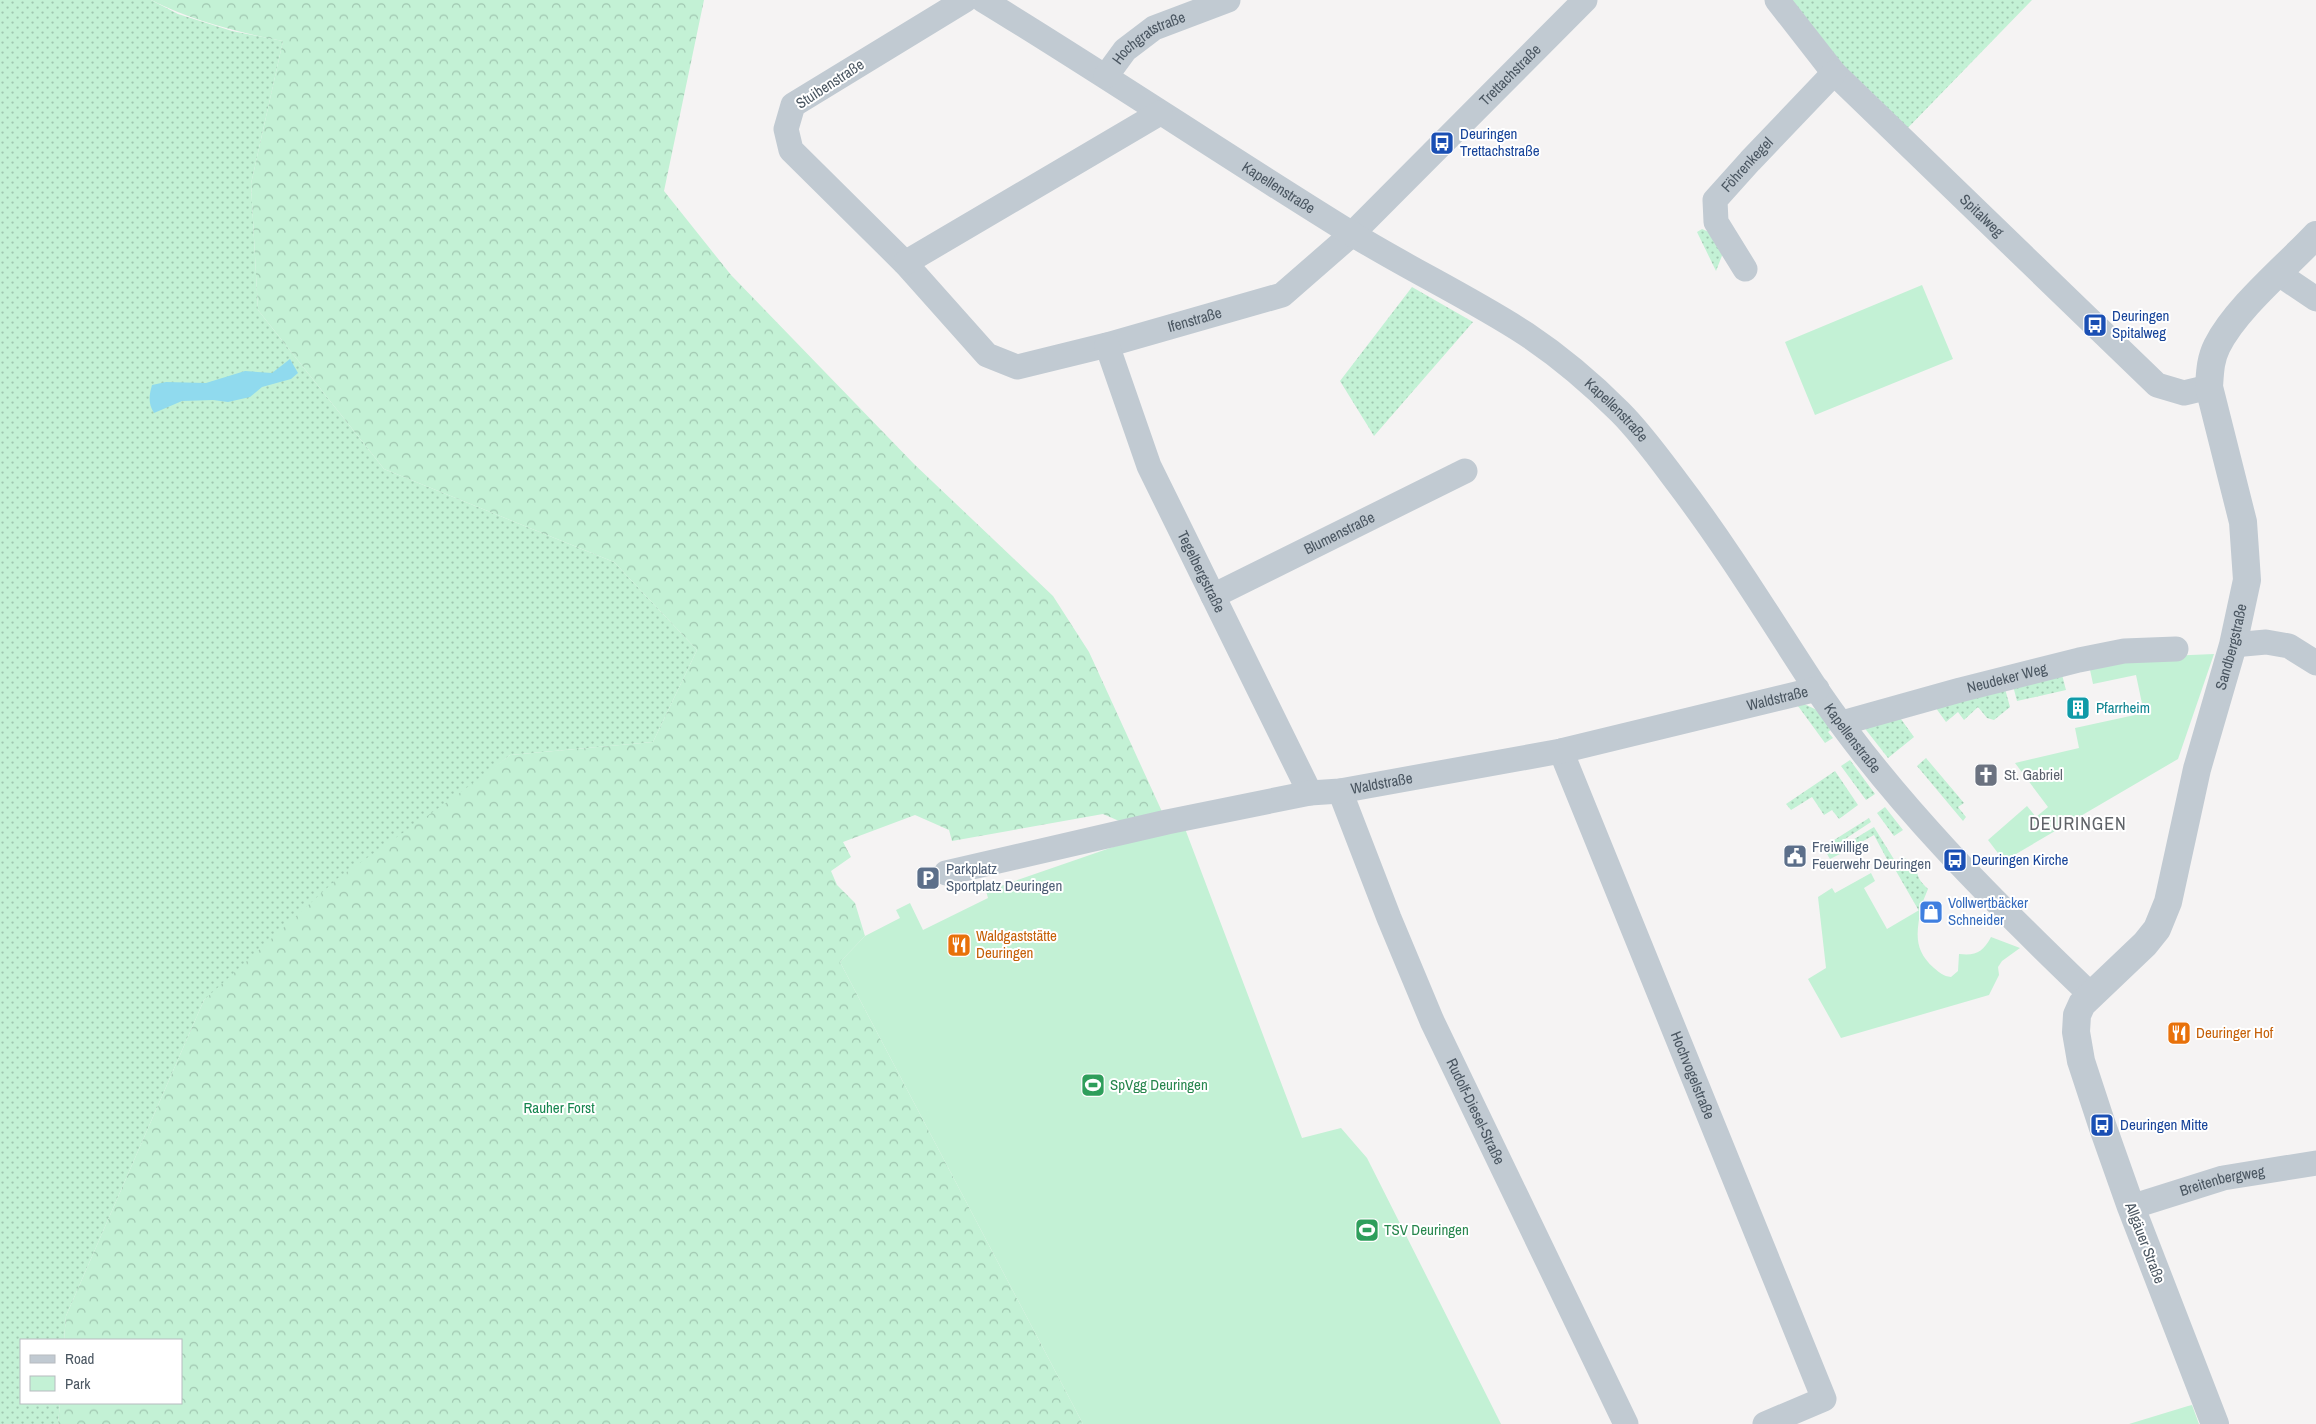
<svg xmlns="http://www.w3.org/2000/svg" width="2316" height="1424" viewBox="0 0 2316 1424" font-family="'Archivo Narrow',sans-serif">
  <defs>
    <pattern id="grass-dots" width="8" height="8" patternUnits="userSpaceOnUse" patternTransform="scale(1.25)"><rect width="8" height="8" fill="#c3f1d5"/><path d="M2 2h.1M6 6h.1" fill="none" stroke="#a0c6b0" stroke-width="1.8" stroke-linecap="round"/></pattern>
    <pattern id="forest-crowns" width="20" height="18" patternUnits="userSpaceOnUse" patternTransform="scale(1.25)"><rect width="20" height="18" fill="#c3f1d5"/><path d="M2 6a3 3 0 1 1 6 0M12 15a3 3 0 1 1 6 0" fill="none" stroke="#a0c6b0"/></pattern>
  </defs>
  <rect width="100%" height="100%" fill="#f5f3f3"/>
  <path fill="url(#grass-dots)" d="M 0,0 L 151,0 L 178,14 L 232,31 L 283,41 L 251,184 L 258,310 L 384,469 L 614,562 L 697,650 L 653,742 L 510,755 L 204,1000 L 66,1316 L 64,1340 L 21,1340 L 21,1403 L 60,1403 L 58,1424 L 0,1424 Z
    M 1777,0 L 2032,0 L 1899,137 Z
    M 1702,229 L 1709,232 L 1723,253 L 1716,271 L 1697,232 Z
    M 1412,287 L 1473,322 L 1374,436 L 1340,381 Z
    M 2061,671 L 2066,690 L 2017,701 L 2012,682 Z
    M 2004,685 L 2010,707 L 1994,720 L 1987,718 L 1978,707 L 1964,720 L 1958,712 L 1946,722 L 1933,704 Z
    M 1804,704 L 1817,710 L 1834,727 L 1828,732 L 1833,738 L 1825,743 L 1798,706 Z
    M 1898,715 L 1914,737 L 1888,758 L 1863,726 Z
    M 1926,758 L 1964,803 L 1958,807 L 1966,817 L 1963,821 L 1917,766 Z
    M 1850,760 L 1875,794 L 1866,800 L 1841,766 Z
    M 1835,771 L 1858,805 L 1839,819 L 1832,810 L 1824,815 L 1812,797 L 1791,810 L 1786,804 Z
    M 1885,807 L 1903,830 L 1894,836 L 1877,813 Z
    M 1869,818 L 1871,822 L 1839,843 L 1844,852 L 1830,859 L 1823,847 Z
    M 1874,827 L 1895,861 L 1894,868 L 1890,870 L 1887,865 L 1889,863 L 1874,835 L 1849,849 L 1846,844 Z
    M 1904,858 L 1918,864 C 1915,876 1920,881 1928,889 L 1919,911 L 1896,871 L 1900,862 Z"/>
  <path fill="url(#forest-crowns)" d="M 151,0 L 704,0 L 664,191 L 731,275 L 914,464 L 1053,596 L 1089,652 L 1164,816 L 1126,824 L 1103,814 L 952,841 L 949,830 L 915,815 L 843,842 L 851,857 L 831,871 L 837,885 L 855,903 L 865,936 L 840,962 L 1083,1424 L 58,1424 L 60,1403 L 181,1403 L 181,1340 L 64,1340 L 66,1316 L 204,1000 L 338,878 L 453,798 L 510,755 L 653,742 L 697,650 L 614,562 L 384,469 L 258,310 L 251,184 L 283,41 C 237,32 193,21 151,0 Z"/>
  <path fill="#c3f1d5" d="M 1922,285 L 1953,359 L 1815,415 L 1785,342 Z
    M 2214,654 L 2178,759 L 2004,861 L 1988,840 L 2027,806 L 2036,817 L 2048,807 L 2015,763 L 2079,748 L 2075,728 L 2144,713 L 2136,675 L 2093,684 L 2089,665 L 2121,658 Z
    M 1184,826 L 1302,1138 L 1341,1128 L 1367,1158 L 1501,1424 L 1083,1424 L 840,962 L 865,936 L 900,918 L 896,910 L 910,903 L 923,930 L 988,898 L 986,891 L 1113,847 Z
    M 1871,873 L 1875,881 L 1864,888 L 1887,929 L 1921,909 C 1916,934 1914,950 1934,968 C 1940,973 1943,976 1951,977 L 1958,971 L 1959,954 C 1976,956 1983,952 1991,937 L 2020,948 L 2002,961 L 1998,967 L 1999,975 L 1989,995 L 1841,1038 L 1808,979 L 1826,968 L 1818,897 L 1832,888 L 1835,893 Z
    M 2192,1405 L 2199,1424 L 2129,1424 L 2188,1406 Z"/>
  <path fill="#90daee" d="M 290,359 L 298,373 L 291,379 L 262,387 L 250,397 L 228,402 L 213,400 L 182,401 L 154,413 C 148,403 149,396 152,385 L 166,382 L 206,383 L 245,371 L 272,373 Z"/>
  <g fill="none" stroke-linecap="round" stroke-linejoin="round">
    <g stroke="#c1cad2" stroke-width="25">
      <path id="s1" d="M 965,0 L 793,105 L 786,129 L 791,150 L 905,263 L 987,355 L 1017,367 L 1107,345 L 1282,295 L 1352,234 L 1585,0"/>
      <path id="s2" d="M 983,0 C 1106,75 1226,156 1349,232 C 1407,268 1469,297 1526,334 C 1559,356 1592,384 1620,412 C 1641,433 1659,458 1677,482 C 1728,549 1771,620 1817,690 C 1894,803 1992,900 2090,994"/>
      <path id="s3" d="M 1777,0 L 1834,73 L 2157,385 L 2184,393 L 2209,387"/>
      <path id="s4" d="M 1106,76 L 1125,50 L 1154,28 L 1228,0"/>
      <path d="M 905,263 L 1160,113"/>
      <path id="s5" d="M 1745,269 L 1716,222 L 1715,200 L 1750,161 L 1834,73"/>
      <path d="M 2279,274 L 2316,299"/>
      <path id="s6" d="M 1107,345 L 1149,466 L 1310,793"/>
      <path id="s7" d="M 1213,596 L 1465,471"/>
      <path d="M 2233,645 L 2266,642 L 2289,646 L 2316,663"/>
      <path id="s8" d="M 1842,723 L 1960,690 L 2079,660 L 2124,651 L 2176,649"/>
      <path id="s9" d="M 1561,751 L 1824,1399 L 1765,1424"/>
      <path id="s10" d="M 1340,791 L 1389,918 L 1432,1021 L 1626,1424"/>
      <path id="s11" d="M 946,873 L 1167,822 L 1310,793 L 1340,791 L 1561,751 L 1817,689"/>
      <path id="s12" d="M 2131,1207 L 2223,1178 L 2316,1163"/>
    </g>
    <path stroke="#c1cad2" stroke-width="28" id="s13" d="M 2215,1424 L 2131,1207 L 2102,1125 L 2081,1061 L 2076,1032 L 2077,1015 L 2082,1004 L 2145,944 L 2157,929 L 2168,902 L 2197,769 L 2233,645 L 2247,580 L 2243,522 L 2209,387 C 2210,373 2210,360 2217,346 C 2236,308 2286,267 2316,235"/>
  </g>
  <defs>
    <g id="bus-square" transform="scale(1.25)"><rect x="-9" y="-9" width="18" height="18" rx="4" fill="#1a4fb4" stroke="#fff"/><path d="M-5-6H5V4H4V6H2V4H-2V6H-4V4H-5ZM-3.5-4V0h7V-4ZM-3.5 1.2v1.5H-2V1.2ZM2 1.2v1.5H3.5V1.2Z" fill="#fff"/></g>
    <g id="building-square" transform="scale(1.25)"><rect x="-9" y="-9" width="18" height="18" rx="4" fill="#0f9aa8" stroke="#fff"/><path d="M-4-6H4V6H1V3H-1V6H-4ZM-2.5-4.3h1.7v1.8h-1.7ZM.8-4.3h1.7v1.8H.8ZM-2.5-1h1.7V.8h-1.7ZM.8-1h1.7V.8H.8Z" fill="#fff"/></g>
    <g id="church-square" transform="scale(1.25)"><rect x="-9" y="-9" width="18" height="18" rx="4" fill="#6b7280" stroke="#fff"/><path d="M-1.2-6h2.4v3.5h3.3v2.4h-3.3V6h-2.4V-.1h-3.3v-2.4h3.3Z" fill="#fff"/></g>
    <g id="civic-square" transform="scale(1.25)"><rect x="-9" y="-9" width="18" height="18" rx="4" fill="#5c6f8a" stroke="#fff"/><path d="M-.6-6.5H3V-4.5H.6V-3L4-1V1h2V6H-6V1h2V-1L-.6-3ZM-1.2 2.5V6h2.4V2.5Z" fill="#fff"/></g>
    <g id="parking-square" transform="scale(1.25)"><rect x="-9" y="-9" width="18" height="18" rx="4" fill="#5c6f8a" stroke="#fff"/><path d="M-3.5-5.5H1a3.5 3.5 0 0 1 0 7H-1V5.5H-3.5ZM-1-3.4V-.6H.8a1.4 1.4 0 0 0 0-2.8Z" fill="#fff"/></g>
    <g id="shop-square" transform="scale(1.25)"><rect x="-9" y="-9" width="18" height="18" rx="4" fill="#3f7fe0" stroke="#fff"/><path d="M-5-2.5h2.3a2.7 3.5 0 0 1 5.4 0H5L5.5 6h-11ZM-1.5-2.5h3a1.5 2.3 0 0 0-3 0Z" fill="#fff"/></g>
    <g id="restaurant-square" transform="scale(1.25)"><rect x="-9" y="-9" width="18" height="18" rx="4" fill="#e8710a" stroke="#fff"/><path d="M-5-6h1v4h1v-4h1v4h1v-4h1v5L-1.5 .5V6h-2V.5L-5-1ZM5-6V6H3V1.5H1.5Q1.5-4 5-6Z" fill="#fff"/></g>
    <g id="stadium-square" transform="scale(1.25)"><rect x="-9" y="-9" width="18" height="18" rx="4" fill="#2e9e5b" stroke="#fff"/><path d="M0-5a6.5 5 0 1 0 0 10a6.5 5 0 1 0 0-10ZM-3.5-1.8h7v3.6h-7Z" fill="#fff"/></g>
  </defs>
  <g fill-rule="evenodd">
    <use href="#bus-square" x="1442" y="143"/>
    <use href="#bus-square" x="2095" y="325"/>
    <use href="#building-square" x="2078" y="708"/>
    <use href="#church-square" x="1986" y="775"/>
    <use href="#civic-square" x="1795" y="856"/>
    <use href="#bus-square" x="1955" y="860"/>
    <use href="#parking-square" x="928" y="878"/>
    <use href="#shop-square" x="1931" y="912"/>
    <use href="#restaurant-square" x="959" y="945"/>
    <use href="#restaurant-square" x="2179" y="1033"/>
    <use href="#stadium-square" x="1093" y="1085"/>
    <use href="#bus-square" x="2102" y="1125"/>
    <use href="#stadium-square" x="1367" y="1230"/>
  </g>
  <g text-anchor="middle" stroke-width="4" stroke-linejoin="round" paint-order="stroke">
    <g font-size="15" fill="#4a5661" stroke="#fff">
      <text dy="5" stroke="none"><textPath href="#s4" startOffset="59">Hochgratstraße</textPath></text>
      <text dy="5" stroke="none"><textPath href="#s1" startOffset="1156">Trettachstraße</textPath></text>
      <text transform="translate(830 84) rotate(-33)" y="5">Stuibenstraße</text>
      <text dy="5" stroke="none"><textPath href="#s5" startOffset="125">Föhrenkegel</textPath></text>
      <text dy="5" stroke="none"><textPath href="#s2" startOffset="350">Kapellenstraße</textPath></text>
      <text dy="5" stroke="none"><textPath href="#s3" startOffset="298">Spitalweg</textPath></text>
      <text dy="5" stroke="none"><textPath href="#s1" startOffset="748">Ifenstraße</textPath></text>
      <text dy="5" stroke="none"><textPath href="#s2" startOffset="756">Kapellenstraße</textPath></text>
      <text dy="5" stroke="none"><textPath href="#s7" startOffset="141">Blumenstraße</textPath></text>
      <text dy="5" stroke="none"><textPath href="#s6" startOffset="246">Tegelbergstraße</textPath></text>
      <text dy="5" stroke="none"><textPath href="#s13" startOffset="844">Sandbergstraße</textPath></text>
      <text dy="5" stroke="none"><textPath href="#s8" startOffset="171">Neudeker Weg</textPath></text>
      <text dy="5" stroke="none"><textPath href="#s11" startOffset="850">Waldstraße</textPath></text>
      <text dy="5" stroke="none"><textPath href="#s2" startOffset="1161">Kapellenstraße</textPath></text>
      <text dy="5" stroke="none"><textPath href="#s11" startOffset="445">Waldstraße</textPath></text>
      <text dy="5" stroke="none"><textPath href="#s9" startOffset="350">Hochvogelstraße</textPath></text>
      <text dy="5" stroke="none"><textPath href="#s10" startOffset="348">Rudolf-Diesel-Straße</textPath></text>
      <text dy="5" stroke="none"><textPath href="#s12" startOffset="95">Breitenbergweg</textPath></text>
      <text transform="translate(2145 1243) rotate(69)" y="5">Allgäuer Straße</text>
    </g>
    <g font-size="15" fill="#164399" stroke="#fff" text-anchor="start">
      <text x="1460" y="139">Deuringen<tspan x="1460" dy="17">Trettachstraße</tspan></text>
      <text x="2112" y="321">Deuringen<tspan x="2112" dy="17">Spitalweg</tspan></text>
      <text x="1972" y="865">Deuringen Kirche</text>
      <text x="2120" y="1130">Deuringen Mitte</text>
    </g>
    <g font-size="15" fill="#0d838f" stroke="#fff" text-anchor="start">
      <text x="2096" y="713">Pfarrheim</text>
    </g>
    <g font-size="15" fill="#5b616d" stroke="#fff" text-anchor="start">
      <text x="2004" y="780">St. Gabriel</text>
    </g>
    <g font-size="15" fill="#4e5e75" stroke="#fff" text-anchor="start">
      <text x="1812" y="852">Freiwillige<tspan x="1812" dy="17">Feuerwehr Deuringen</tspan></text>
      <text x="946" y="874">Parkplatz<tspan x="946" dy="17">Sportplatz Deuringen</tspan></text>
    </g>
    <g font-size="15" fill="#366cbe" stroke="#fff" text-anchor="start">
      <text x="1948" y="908">Vollwertbäcker<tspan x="1948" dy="17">Schneider</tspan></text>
    </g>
    <g font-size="15" fill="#c56008" stroke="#fff" text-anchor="start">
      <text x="976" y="941">Waldgaststätte<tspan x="976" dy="17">Deuringen</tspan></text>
      <text x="2196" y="1038">Deuringer Hof</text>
    </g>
    <g font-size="15" fill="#27864d" stroke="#fff" text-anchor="start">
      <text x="1110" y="1090">SpVgg Deuringen</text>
      <text x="1384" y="1235">TSV Deuringen</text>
    </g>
    <g font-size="15" fill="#17864f" stroke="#fff">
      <text x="559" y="1113">Rauher Forst</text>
    </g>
    <g font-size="18" letter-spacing="1" fill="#5f6368" stroke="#fff">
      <text x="2078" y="830">DEURINGEN</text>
    </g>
  </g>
  <rect x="20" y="1339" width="162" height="65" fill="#ffffff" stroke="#b7bbc0"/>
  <rect x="30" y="1355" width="25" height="8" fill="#c1cad2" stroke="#b7bbc0"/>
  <text x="65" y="1364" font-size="15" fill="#4a5661">Road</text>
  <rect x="30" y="1376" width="25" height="15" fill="#c3f1d5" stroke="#b7bbc0"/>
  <text x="65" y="1389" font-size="15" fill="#4a5661">Park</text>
</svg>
